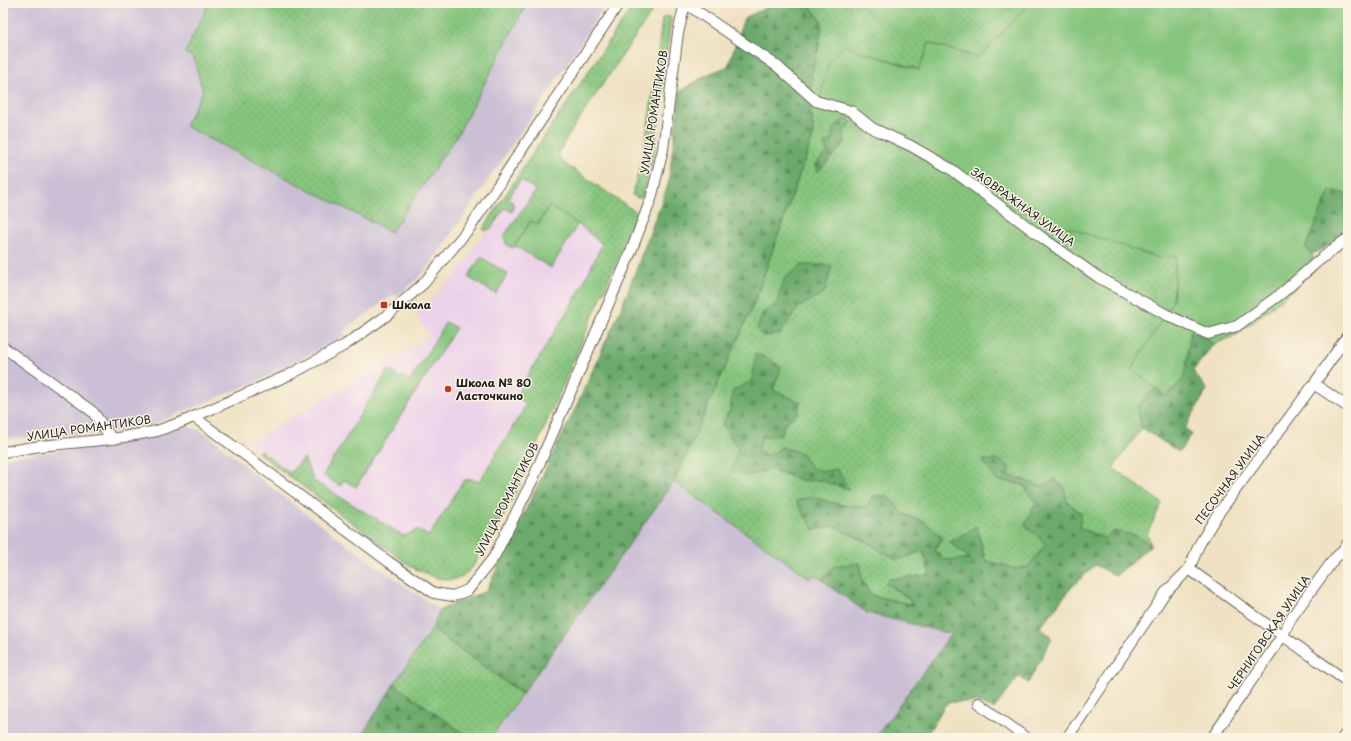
<svg xmlns="http://www.w3.org/2000/svg" width="1351" height="741" viewBox="0 0 1351 741" font-family="'Playpen Sans',sans-serif">
  <defs>
    <pattern id="grass-dots" width="8" height="8" patternUnits="userSpaceOnUse"><rect width="8" height="8" fill="#86c57d"/><path d="M2 2h.1M6 6h.1" fill="none" stroke="#73a96b" stroke-width="1.8" stroke-linecap="round"/></pattern>
    <pattern id="forest-firs" width="22" height="20" patternUnits="userSpaceOnUse"><rect width="22" height="20" fill="#6caa6c"/><path d="M5 1l3.5 6h-7zM16 11l3.5 6h-7z" fill="#588a58"/></pattern>
  </defs>
  <rect width="100%" height="100%" fill="#fcf5e5"/>
  <filter id="ink" filterUnits="userSpaceOnUse"><feTurbulence type="fractalNoise" baseFrequency=".025" numOctaves="2"/><feDisplacementMap in="SourceGraphic" scale="8" xChannelSelector="R" yChannelSelector="G"/><feConvolveMatrix kernelMatrix="1 2 1 2 8 2 1 2 1" color-interpolation-filters="sRGB"/></filter>
  <filter id="wash" filterUnits="userSpaceOnUse"><feTurbulence type="fractalNoise" baseFrequency=".012" numOctaves="4" result="noise"/><feDisplacementMap in="SourceGraphic" scale="16" xChannelSelector="R" yChannelSelector="G"/><feGaussianBlur stdDeviation="0.9" result="paint"/><feColorMatrix in="noise" values="0 0 0 0 0 0 0 0 0 0 0 0 0 0 0 0 0 1.4 0 .05"/><feComposite in="paint" operator="in"/></filter>
  <g filter="url(#wash)">
    <rect width="100%" height="100%" fill="#efe2c2"/>
    <path fill="#ecd1ea" d="M 538,155 L 632,216 L 448,576 L 290,473 L 250,442 L 430,337 L 416,314 L 456,275 Z"/>
    <path fill="#cbbfd5" d="M 3,3 L 209,3 L 185,53 L 193,57 L 203,91 L 391,232 L 458,134 L 527,3 L 607,3 L 566,66 L 432,262 L 418,278 L 397,296 L 393,295 L 343,331 L 345,336 L 258,381 L 144,428 L 107,433 L 3,439 Z
      M 185,426 L 200,430 L 212,438 L 270,487 L 365,558 L 440,610 L 432,629 L 360,738 L 3,738 L 3,458 L 141,439 Z
      M 674,482 L 811,579 L 815,575 L 867,613 L 951,634 L 875,738 L 491,738 Z"/>
    <path fill="url(#grass-dots)" stroke="#51704c" d="M 209,3 L 527,3 L 458,134 L 391,232 L 185,126 L 203,91 L 193,57 L 185,53 Z
      M 635,3 L 653,3 L 656,6 L 571,131 L 558,154 L 561,161 L 636,212 L 633,224 L 519,486 L 500,523 L 477,560 L 472,568 L 462,577 L 451,580 L 437,578 L 413,568 L 258,453 L 260,450 L 290,473 L 304,458 L 314,481 L 404,536 L 417,530 L 429,536 L 464,480 L 472,479 L 479,482 L 526,405 L 519,398 L 519,390 L 579,292 L 602,244 L 578,224 L 549,206 L 537,225 L 531,221 L 513,248 L 507,245 L 504,238 L 506,233 L 536,190 L 521,180 L 508,198 C 513,201 515,207 512,212 L 505,208 L 491,228 L 486,231 L 483,229 L 535,150 Z
      M 800,3 L 1024,3 L 1028,5 L 978,58 L 929,43 L 920,70 L 845,46 L 1176,256 L 1173,301 L 1133,369 L 1155,388 L 1137,407 L 1142,428 L 1113,468 L 1162,503 L 1147,534 L 1151,545 L 1135,535 L 1104,538 L 1079,528 L 1080,513 L 1068,503 L 1062,485 L 1054,479 L 1042,486 L 1010,476 L 996,479 L 1024,485 L 1036,503 L 1042,540 L 1046,544 L 1028,567 L 1016,569 L 985,560 L 982,545 L 971,559 L 946,560 L 935,550 L 942,538 L 925,522 L 903,514 L 888,496 L 867,507 L 842,505 L 811,497 L 796,501 L 814,530 L 833,526 L 863,540 L 923,551 L 931,575 L 889,579 L 885,583 L 907,597 L 914,605 L 870,595 L 862,580 L 834,566 L 822,580 L 815,575 L 811,579 L 674,482 L 754,303 L 813,136 L 811,104 L 812,72 L 819,45 L 810,6 Z
      M 666,16 L 671,17 L 659,120 L 653,158 L 642,197 L 638,198 L 632,195 C 649,138 655,77 662,18 Z
      M 432,629 L 522,694 L 491,738 L 470,738 L 394,684 Z"/>
    <path fill="url(#forest-firs)" stroke="#446344" d="M 777,3 L 800,3 L 810,6 L 822,22 L 819,45 L 812,72 L 811,104 L 813,136 L 754,303 L 674,482 L 522,694 L 432,629 L 440,610 L 486,591 L 575,409 L 622,306 L 668,185 L 680,92 L 704,76 L 728,66 L 744,18 Z
      M 847,117 L 852,122 L 843,133 L 845,143 L 818,172 L 814,165 L 827,152 L 824,143 L 832,141 L 833,128 Z
      M 1330,190 L 1348,194 L 1348,237 L 1346,236 L 1312,254 L 1305,249 Z
      M 801,265 L 832,265 L 825,292 L 799,307 L 780,334 L 763,336 L 757,329 L 763,312 L 776,305 L 784,279 Z
      M 1191,331 L 1207,337 L 1213,345 L 1193,371 L 1207,390 L 1185,428 L 1192,434 L 1179,452 L 1142,428 L 1137,407 L 1155,388 L 1166,396 L 1188,354 L 1188,341 Z
      M 755,354 L 770,359 L 781,368 L 773,390 L 800,402 L 798,413 L 784,424 L 782,435 L 762,437 L 758,453 L 769,455 L 782,447 L 801,453 L 812,468 L 823,471 L 837,469 L 850,490 L 820,480 L 803,481 L 771,469 L 747,476 L 731,471 L 738,449 L 722,424 L 730,410 L 733,391 L 753,380 Z
      M 982,460 L 999,460 L 1009,467 L 1011,476 L 1042,486 L 1054,479 L 1063,486 L 1068,503 L 1081,513 L 1080,528 L 1104,538 L 1115,531 L 1135,535 L 1151,545 L 1116,576 L 1095,565 L 1070,589 L 1041,627 L 1052,638 L 1028,683 L 1019,676 L 994,709 L 975,702 L 951,702 L 945,705 L 925,738 L 875,738 L 951,634 L 867,613 L 822,580 L 834,566 L 860,563 L 862,580 L 870,595 L 913,605 L 907,597 L 885,583 L 889,579 L 930,575 L 923,551 L 897,560 L 863,540 L 833,526 L 814,530 L 796,501 L 811,497 L 842,505 L 867,507 L 872,496 L 888,496 L 903,514 L 925,522 L 942,537 L 935,550 L 946,560 L 970,559 L 950,542 L 977,526 L 985,560 L 1016,569 L 1028,567 L 1046,544 L 1025,525 L 1035,503 L 1024,485 L 996,480 Z
      M 394,684 L 470,738 L 360,738 Z"/>
    <path fill="#86c57d" stroke="#51704c" d="M 1024,3 L 1348,3 L 1348,194 L 1330,190 L 1305,248 L 1312,254 L 1315,269 L 1283,298 L 1238,334 L 1213,345 L 1207,337 L 1191,331 C 1187,345 1189,368 1181,380 C 1177,386 1171,391 1166,396 L 1132,369 L 1173,301 L 1176,256 L 1159,258 L 1019,211 L 820,98 L 829,61 L 845,46 L 919,70 L 929,43 L 978,58 L 1028,5 Z
      M 549,206 L 578,224 L 551,268 L 515,246 L 531,221 L 538,225 Z
      M 481,257 L 508,274 L 496,294 L 468,277 Z
      M 446,322 L 456,328 L 356,487 L 344,480 L 340,486 L 323,475 L 388,370 L 400,378 L 402,376 L 410,381 Z"/>
  </g>
  <g filter="url(#ink)">
    <g fill="none" stroke-linecap="round" stroke-linejoin="round">
      <g stroke="#666156" stroke-width="12">
        <path id="street" d="M 685,3 L 777,66 L 816,101 L 851,111 L 872,128 L 911,146 L 951,169 L 1044,239 L 1098,277 L 1165,314 L 1208,334 L 1237,326 L 1282,293 L 1317,262 L 1344,241 L 1348,242
          M 3,347 L 93,412 L 112,439
          M 1314,384 L 1348,407
          M 194,417 L 389,562 L 434,593 L 453,596 L 468,590 L 494,557 L 532,481 L 630,254 L 651,199 L 663,149 L 678,33 L 685,3
          M 3,452 L 40,446 L 112,439 L 157,431 L 182,422 L 291,374 L 345,345 L 375,324 L 390,313 L 424,283 L 471,226 L 619,3
          M 1189,569 L 1348,682
          M 979,703 L 1026,738
          M 1067,738 L 1165,593 L 1189,569 L 1199,545 L 1217,515 L 1314,384 L 1348,335
          M 1212,738 L 1283,635 L 1291,618 L 1334,559 L 1343,551 L 1348,543"/>
      </g>
      <g stroke="#666156" stroke-width="16">
        <path id="secondary" d="M 1345,738 L 1348,734"/>
      </g>
      <use href="#street" stroke="#fff" stroke-width="10"/>
      <use href="#secondary" stroke="#fff" stroke-width="14"/>
    </g>
  </g>
  <g fill="#c8321e" stroke="#fcf5e5" stroke-width="1.5">
    <rect x="380" y="301" width="8" height="8" rx="2"/>
    <circle cx="448" cy="389" r="4"/>
  </g>
  <g text-anchor="middle" stroke-width="3" stroke-linejoin="round" paint-order="stroke">
    <g font-size="11" fill="#1c1c1c" stroke="#fcf5e5">
      <text transform="translate(654 112) rotate(-81)" y="4">УЛИЦА РОМАНТИКОВ</text>
      <text transform="translate(1023 207) rotate(36)" y="4">ЗАОВРАЖНАЯ УЛИЦА</text>
      <text transform="translate(89 428) rotate(-8)" y="4">УЛИЦА РОМАНТИКОВ</text>
      <text transform="translate(1230 479) rotate(-54)" y="4">ПЕСОЧНАЯ УЛИЦА</text>
      <text transform="translate(507 499) rotate(-63)" y="4">УЛИЦА РОМАНТИКОВ</text>
      <text transform="translate(1269 633) rotate(-56)" y="4">ЧЕРНИГОВСКАЯ УЛИЦА</text>
    </g>
    <g font-size="11" font-weight="bold" fill="#1c1c1c" stroke="#fcf5e5" text-anchor="start">
      <text x="392" y="309">Школа</text>
      <text x="456" y="387">Школа № 80<tspan x="456" dy="13">Ласточкино</tspan></text>
    </g>
  </g>
  <rect width="1351" height="741" fill="none" stroke="#fcf5e5" stroke-width="16"/>
</svg>
